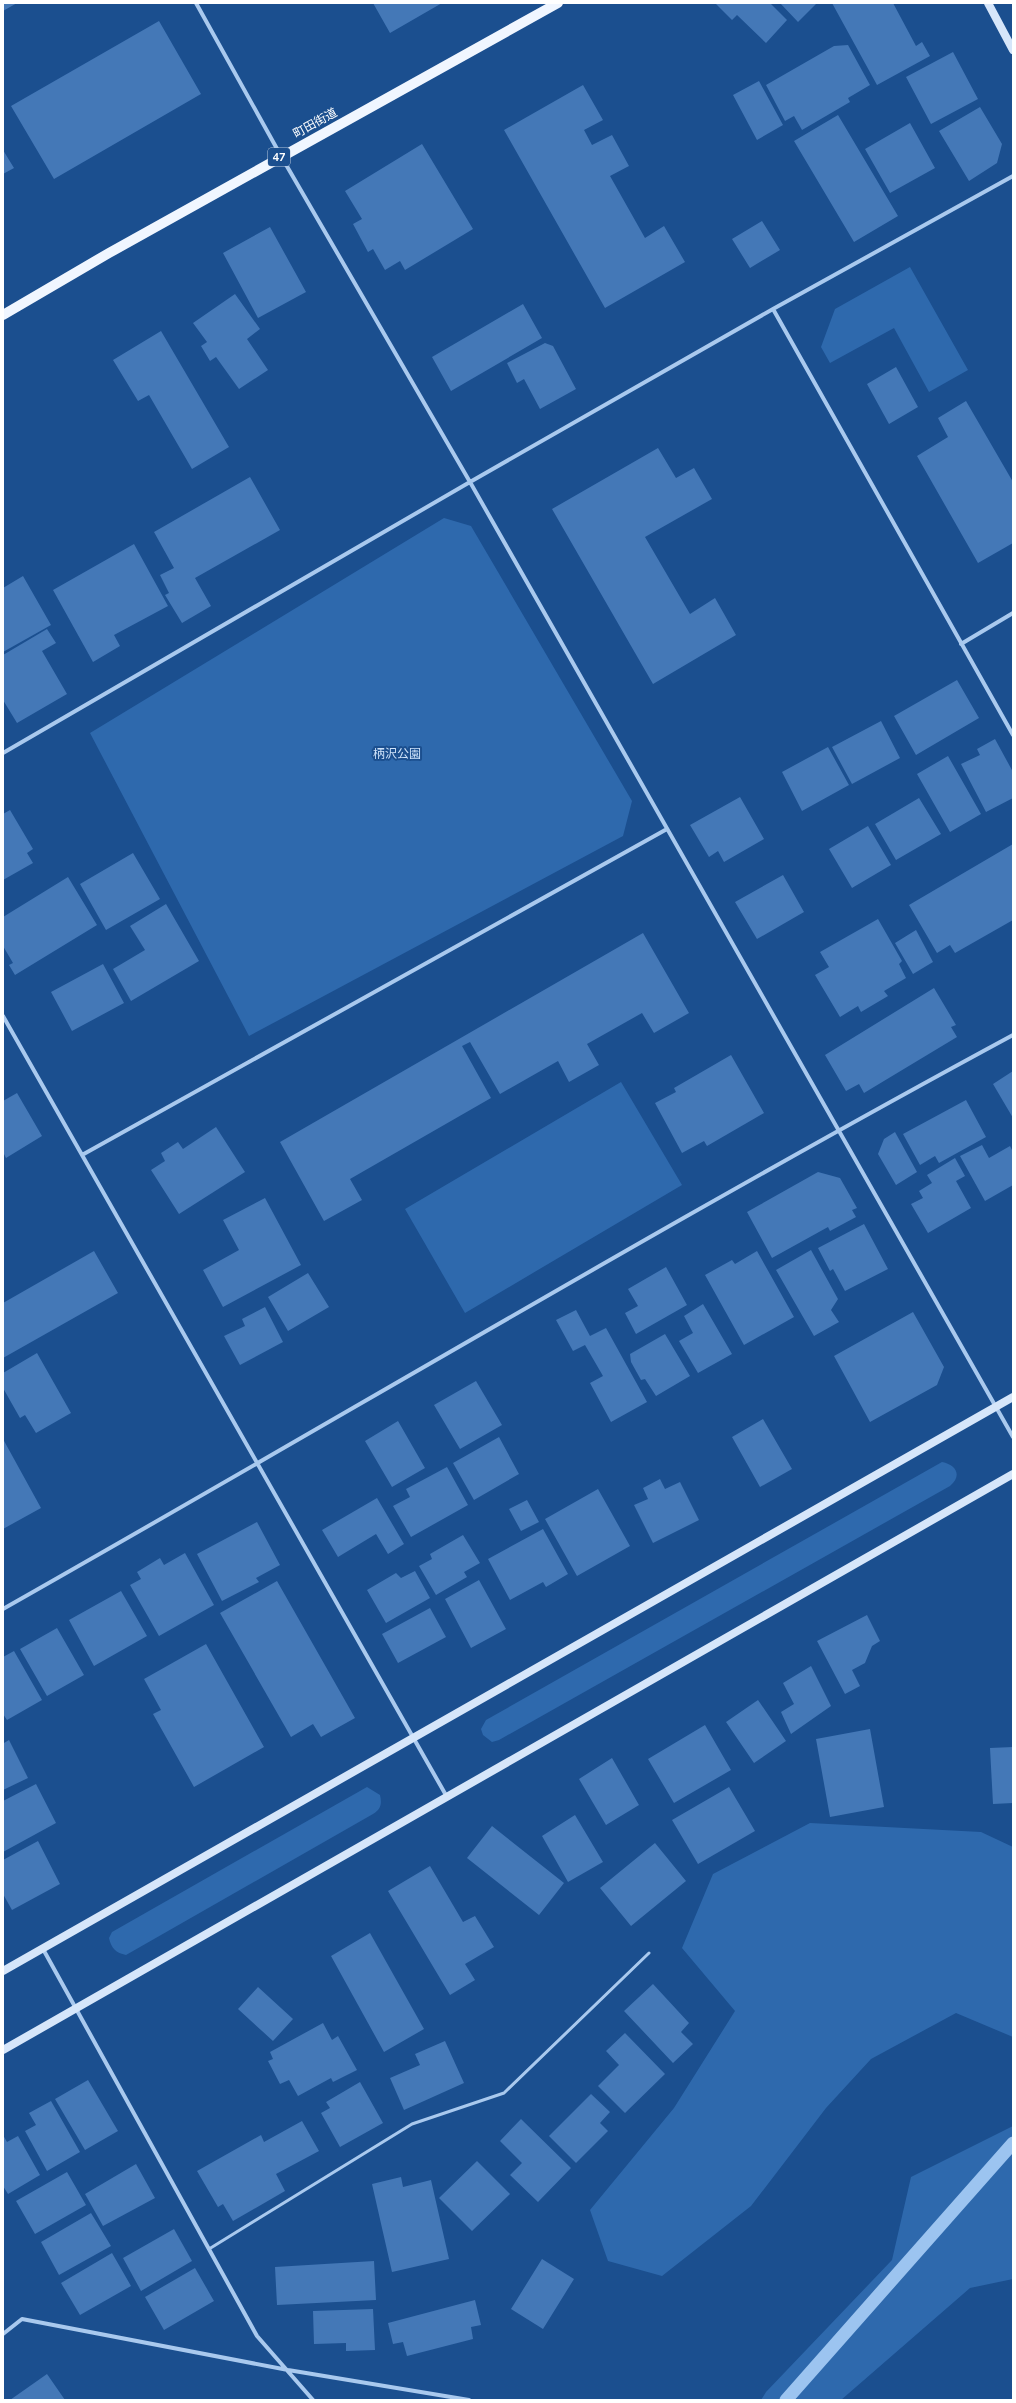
<svg xmlns="http://www.w3.org/2000/svg" width="1016" height="2403" viewBox="0 0 1016 2403" font-family="'Nunito Sans','Noto Sans JP',sans-serif">
  <rect width="100%" height="100%" fill="#1b4f8f"/>
  <path fill="#2e69ad" d="M 910,267 L 968,370 L 929,392 L 894,328 L 830,363 L 821,347 L 835,309 Z
    M 444,518 L 471,526 L 632,801 L 623,836 L 249,1036 L 90,733 Z
    M 621,1082 L 682,1185 L 465,1313 L 405,1209 Z
    M 942,1462 C 957,1465 962,1476 950,1486 L 499,1740 L 492,1742 L 483,1735 L 481,1729 L 486,1720 Z
    M 367,1787 L 380,1795 C 382,1804 381,1809 373,1814 L 126,1955 C 116,1953 111,1948 109,1938 L 112,1932 Z
    M 810,1823 L 981,1832 L 1013,1847 L 1013,2037 L 956,2013 L 871,2059 L 826,2108 L 751,2206 L 662,2276 L 608,2261 L 590,2210 L 674,2108 L 735,2011 L 682,1948 L 713,1874 Z
    M 1013,2126 L 1013,2279 L 970,2288 L 841,2400 L 761,2400 L 766,2392 L 892,2260 L 911,2177 Z"/>
  <g fill="none" stroke-linecap="round" stroke-linejoin="round">
    <path stroke="#9cc4f0" stroke-width="13" d="M 786,2400 L 1013,2143"/>
  </g>
  <path fill="#4478b7" d="M 3,3 L 17,3 L 3,11 Z
    M 373,3 L 442,3 L 390,33 Z
    M 715,3 L 770,3 L 787,20 L 766,43 L 737,15 L 732,20 Z
    M 780,3 L 817,3 L 798,22 Z
    M 832,3 L 893,3 L 916,46 L 922,42 L 930,56 L 877,85 Z
    M 159,21 L 201,94 L 54,179 L 11,106 Z
    M 848,45 L 870,85 L 848,98 L 850,102 L 802,130 L 794,116 L 785,121 L 766,85 L 834,46 Z
    M 953,52 L 978,99 L 931,124 L 906,77 Z
    M 759,81 L 783,125 L 757,140 L 733,95 Z
    M 583,85 L 603,120 L 584,130 L 592,145 L 612,135 L 629,166 L 610,176 L 645,238 L 664,226 L 685,262 L 605,308 L 504,130 Z
    M 980,107 L 1002,144 L 997,163 L 969,181 L 939,131 Z
    M 838,115 L 898,216 L 854,242 L 794,141 Z
    M 910,123 L 935,168 L 890,193 L 865,149 Z
    M 422,144 L 473,229 L 405,270 L 400,261 L 385,270 L 373,249 L 368,252 L 353,224 L 362,219 L 345,191 Z
    M 3,150 L 14,168 L 3,174 Z
    M 762,221 L 780,250 L 750,268 L 732,239 Z
    M 270,227 L 306,292 L 258,318 L 223,253 Z
    M 235,294 L 260,329 L 247,339 L 268,370 L 239,389 L 216,357 L 210,361 L 201,346 L 207,342 L 193,323 Z
    M 523,304 L 542,338 L 451,391 L 432,357 Z
    M 161,331 L 229,447 L 192,469 L 149,395 L 138,401 L 113,360 Z
    M 545,343 L 553,346 L 576,389 L 540,409 L 524,379 L 517,383 L 507,363 Z
    M 896,367 L 918,407 L 889,424 L 867,384 Z
    M 966,401 L 1013,482 L 1013,543 L 978,563 L 917,456 L 948,437 L 938,418 Z
    M 658,448 L 676,478 L 694,468 L 712,499 L 645,537 L 690,614 L 715,598 L 736,635 L 653,684 L 552,509 Z
    M 250,477 L 280,530 L 195,578 L 211,606 L 182,623 L 165,595 L 169,593 L 160,575 L 174,568 L 154,532 Z
    M 134,544 L 168,606 L 114,635 L 120,646 L 93,662 L 53,590 Z
    M 23,576 L 51,625 L 3,652 L 3,588 Z
    M 47,629 L 56,643 L 42,651 L 67,694 L 17,723 L 3,700 L 3,655 Z
    M 957,680 L 979,718 L 916,755 L 894,716 Z
    M 881,721 L 900,758 L 852,784 L 832,747 Z
    M 995,739 L 1013,772 L 1013,798 L 986,812 L 961,764 L 980,755 L 977,749 Z
    M 828,747 L 849,785 L 802,811 L 782,772 Z
    M 948,756 L 981,814 L 950,832 L 917,774 Z
    M 740,797 L 764,839 L 724,862 L 718,851 L 709,857 L 690,825 Z
    M 919,798 L 941,834 L 896,860 L 875,824 Z
    M 10,810 L 33,849 L 27,853 L 33,863 L 3,880 L 3,814 Z
    M 868,826 L 891,865 L 852,888 L 829,849 Z
    M 1013,844 L 1013,920 L 955,953 L 950,945 L 937,953 L 909,905 Z
    M 133,853 L 160,899 L 106,930 L 80,884 Z
    M 783,875 L 804,912 L 757,939 L 735,902 Z
    M 68,877 L 97,925 L 15,975 L 9,965 L 13,963 L 3,946 L 3,917 Z
    M 166,904 L 199,961 L 131,1001 L 113,969 L 145,950 L 130,926 Z
    M 878,919 L 902,961 L 899,964 L 906,978 L 884,991 L 888,996 L 861,1012 L 858,1006 L 840,1017 L 815,975 L 829,967 L 820,952 Z
    M 916,930 L 933,962 L 913,974 L 895,943 Z
    M 643,933 L 689,1013 L 654,1033 L 642,1013 L 587,1044 L 599,1065 L 569,1082 L 558,1061 L 500,1094 L 470,1042 L 462,1046 L 491,1098 L 350,1179 L 362,1200 L 324,1221 L 280,1142 Z
    M 103,964 L 124,1003 L 72,1031 L 51,992 Z
    M 934,988 L 956,1025 L 951,1027 L 957,1037 L 864,1093 L 859,1084 L 846,1091 L 825,1055 Z
    M 731,1055 L 764,1113 L 707,1146 L 704,1141 L 682,1153 L 655,1103 L 676,1092 L 674,1088 Z
    M 1013,1071 L 1013,1118 L 993,1084 Z
    M 17,1093 L 42,1136 L 6,1158 L 3,1152 L 3,1101 Z
    M 966,1100 L 986,1137 L 939,1163 L 935,1156 L 920,1165 L 903,1134 Z
    M 216,1127 L 245,1172 L 179,1214 L 151,1170 L 165,1161 L 161,1153 L 178,1142 L 183,1149 Z
    M 895,1132 L 917,1172 L 896,1185 L 878,1154 L 884,1139 Z
    M 982,1145 L 989,1158 L 1010,1146 L 1013,1152 L 1013,1185 L 985,1201 L 960,1156 Z
    M 955,1158 L 965,1176 L 956,1181 L 971,1208 L 928,1233 L 911,1204 L 923,1198 L 919,1191 L 932,1183 L 927,1175 Z
    M 818,1172 L 840,1178 L 857,1208 L 852,1210 L 856,1217 L 830,1231 L 828,1227 L 772,1258 L 747,1212 Z
    M 265,1198 L 301,1265 L 223,1307 L 203,1270 L 239,1250 L 223,1220 Z
    M 864,1224 L 888,1269 L 845,1291 L 833,1269 L 830,1271 L 818,1248 Z
    M 811,1250 L 838,1299 L 831,1310 L 839,1322 L 814,1336 L 776,1270 Z
    M 94,1251 L 118,1293 L 3,1358 L 3,1303 Z
    M 757,1251 L 794,1317 L 744,1345 L 705,1275 L 732,1260 L 735,1264 Z
    M 666,1267 L 687,1305 L 636,1334 L 625,1313 L 638,1306 L 628,1289 Z
    M 308,1273 L 329,1307 L 288,1331 L 268,1297 Z
    M 703,1304 L 732,1354 L 698,1373 L 679,1341 L 693,1333 L 684,1316 Z
    M 265,1307 L 283,1342 L 240,1365 L 224,1336 L 245,1326 L 242,1319 Z
    M 576,1310 L 590,1336 L 606,1328 L 647,1402 L 611,1422 L 590,1383 L 603,1376 L 585,1345 L 573,1351 L 556,1320 Z
    M 913,1312 L 944,1367 L 937,1385 L 870,1422 L 834,1356 Z
    M 665,1334 L 690,1376 L 656,1396 L 645,1379 L 641,1380 L 631,1362 L 630,1354 Z
    M 37,1353 L 71,1413 L 36,1433 L 25,1415 L 20,1418 L 3,1388 L 3,1373 Z
    M 476,1381 L 502,1425 L 460,1449 L 434,1405 Z
    M 763,1419 L 792,1469 L 760,1487 L 732,1437 Z
    M 398,1421 L 425,1468 L 392,1487 L 365,1441 Z
    M 499,1437 L 519,1474 L 474,1500 L 453,1463 Z
    M 3,1439 L 41,1508 L 3,1529 Z
    M 447,1467 L 468,1505 L 411,1537 L 393,1506 L 410,1497 L 406,1489 Z
    M 660,1479 L 665,1489 L 680,1482 L 699,1520 L 653,1543 L 634,1505 L 648,1499 L 643,1488 Z
    M 598,1489 L 630,1546 L 577,1576 L 545,1519 Z
    M 377,1498 L 404,1544 L 388,1554 L 376,1534 L 338,1557 L 322,1530 Z
    M 527,1500 L 539,1522 L 521,1531 L 509,1509 Z
    M 257,1522 L 280,1565 L 256,1578 L 259,1582 L 222,1601 L 197,1554 Z
    M 543,1529 L 568,1574 L 546,1587 L 543,1582 L 510,1600 L 488,1559 Z
    M 463,1535 L 480,1563 L 464,1572 L 467,1577 L 436,1595 L 419,1566 L 432,1559 L 430,1554 Z
    M 185,1553 L 214,1605 L 159,1636 L 130,1585 L 141,1579 L 137,1572 L 160,1558 L 164,1565 Z
    M 415,1571 L 430,1598 L 386,1623 L 367,1590 L 396,1573 L 401,1578 Z
    M 479,1580 L 506,1629 L 471,1648 L 445,1599 Z
    M 277,1581 L 355,1718 L 321,1737 L 313,1724 L 291,1737 L 220,1613 Z
    M 121,1591 L 147,1636 L 94,1666 L 69,1620 Z
    M 430,1608 L 446,1637 L 398,1663 L 382,1634 Z
    M 867,1615 L 880,1641 L 872,1646 L 865,1663 L 852,1670 L 860,1686 L 845,1694 L 817,1641 Z
    M 57,1628 L 84,1675 L 47,1696 L 20,1649 Z
    M 206,1644 L 264,1747 L 194,1787 L 153,1714 L 161,1710 L 144,1679 Z
    M 14,1651 L 42,1700 L 7,1720 L 3,1714 L 3,1657 Z
    M 811,1666 L 831,1706 L 791,1734 L 781,1712 L 794,1704 L 783,1683 Z
    M 758,1700 L 786,1741 L 754,1763 L 726,1722 Z
    M 705,1725 L 731,1770 L 674,1803 L 648,1759 Z
    M 870,1729 L 884,1807 L 830,1817 L 816,1739 Z
    M 3,1740 L 4,1743 L 9,1740 L 28,1778 L 3,1790 Z
    M 1013,1747 L 1013,1803 L 993,1804 L 990,1748 Z
    M 612,1758 L 639,1805 L 606,1825 L 579,1779 Z
    M 36,1784 L 56,1823 L 3,1852 L 3,1801 Z
    M 729,1787 L 755,1831 L 698,1864 L 672,1820 Z
    M 575,1815 L 603,1862 L 568,1882 L 542,1836 Z
    M 492,1826 L 564,1883 L 539,1915 L 467,1858 Z
    M 38,1841 L 60,1884 L 12,1910 L 3,1894 L 3,1860 Z
    M 655,1843 L 686,1881 L 631,1926 L 600,1888 Z
    M 430,1866 L 463,1922 L 475,1916 L 494,1947 L 465,1964 L 475,1980 L 450,1995 L 388,1891 Z
    M 370,1933 L 424,2029 L 384,2052 L 331,1956 Z
    M 653,1984 L 689,2023 L 681,2032 L 693,2044 L 673,2063 L 624,2011 Z
    M 258,1987 L 293,2019 L 273,2041 L 238,2009 Z
    M 323,2023 L 332,2040 L 338,2036 L 357,2070 L 333,2082 L 331,2078 L 298,2096 L 289,2080 L 280,2084 L 268,2061 L 273,2059 L 270,2052 Z
    M 625,2033 L 665,2074 L 625,2113 L 598,2086 L 619,2065 L 606,2051 Z
    M 445,2041 L 464,2083 L 404,2110 L 390,2078 L 420,2065 L 415,2054 Z
    M 88,2080 L 118,2131 L 85,2150 L 55,2099 Z
    M 360,2082 L 383,2123 L 340,2147 L 321,2113 L 330,2108 L 326,2102 Z
    M 591,2094 L 610,2112 L 600,2123 L 608,2131 L 576,2163 L 549,2136 Z
    M 51,2101 L 80,2152 L 47,2171 L 25,2131 L 36,2125 L 29,2113 Z
    M 521,2119 L 571,2168 L 538,2202 L 510,2175 L 522,2163 L 500,2141 Z
    M 302,2121 L 319,2151 L 276,2174 L 285,2191 L 233,2221 L 223,2204 L 218,2207 L 197,2171 L 261,2135 L 264,2142 Z
    M 3,2135 L 7,2142 L 18,2136 L 40,2175 L 8,2194 L 3,2186 Z
    M 477,2161 L 510,2194 L 472,2231 L 439,2198 Z
    M 136,2164 L 155,2198 L 103,2226 L 85,2194 Z
    M 67,2172 L 86,2205 L 35,2234 L 16,2201 Z
    M 401,2177 L 403,2187 L 431,2180 L 449,2259 L 392,2272 L 372,2184 Z
    M 91,2213 L 111,2246 L 59,2275 L 41,2242 Z
    M 174,2229 L 192,2261 L 141,2291 L 123,2258 Z
    M 112,2253 L 131,2286 L 80,2315 L 61,2283 Z
    M 542,2259 L 574,2279 L 543,2329 L 511,2309 Z
    M 374,2261 L 376,2300 L 277,2305 L 275,2267 Z
    M 195,2268 L 214,2301 L 164,2330 L 145,2297 Z
    M 475,2300 L 481,2325 L 471,2327 L 473,2339 L 407,2356 L 403,2342 L 393,2344 L 388,2323 Z
    M 373,2309 L 375,2350 L 346,2351 L 346,2343 L 314,2344 L 313,2311 Z
    M 47,2374 L 65,2400 L 10,2400 Z"/>
  <g fill="none" stroke-linecap="round" stroke-linejoin="round">
    <path stroke="#a9c9ee" stroke-width="3" d="M 209,2249 L 412,2124 L 504,2093 L 649,1953"/>
    <path stroke="#a9c9ee" stroke-width="4" d="M 196,3 L 281,156 L 470,482 L 1013,1437
      M 773,309 L 1013,735
      M 961,644 L 1013,613
      M 3,753 L 470,482 L 773,309 L 1013,176
      M 3,1016 L 447,1797
      M 82,1155 L 667,829
      M 3,1609 C 340,1418 672,1219 1013,1035
      M 43,1949 L 257,2336 L 313,2400
      M 3,2334 L 22,2319 L 288,2370 L 469,2400"/>
    <path stroke="#d6e6fa" stroke-width="8" d="M 988,3 L 1013,50
      M 3,1971 L 1013,1397
      M 3,2050 L 1013,1474"/>
    <path stroke="#f0f6ff" stroke-width="10" d="M 3,315 L 109,253 L 558,3"/>
  </g>
  <g text-anchor="middle" stroke-width="4" stroke-linejoin="round" paint-order="stroke">
    <rect fill="#1b4f8f" stroke="#bbcadd" stroke-width="1" x="268" y="148" width="22" height="18" rx="3"/>
    <g font-size="11" font-weight="bold" fill="#fff">
      <text x="279" y="161">47</text>
    </g>
    <g font-size="12" fill="#fff" stroke="#1b4f8f">
      <text transform="translate(315 123) rotate(-29)" y="4">町田街道</text>
    </g>
    <g font-size="12" fill="#cfe3fa" stroke="#1b4f8f">
      <text x="397" y="758">柄沢公園</text>
    </g>
  </g>
  <rect width="1016" height="2403" fill="none" stroke="#ffffff" stroke-width="8"/>
</svg>
